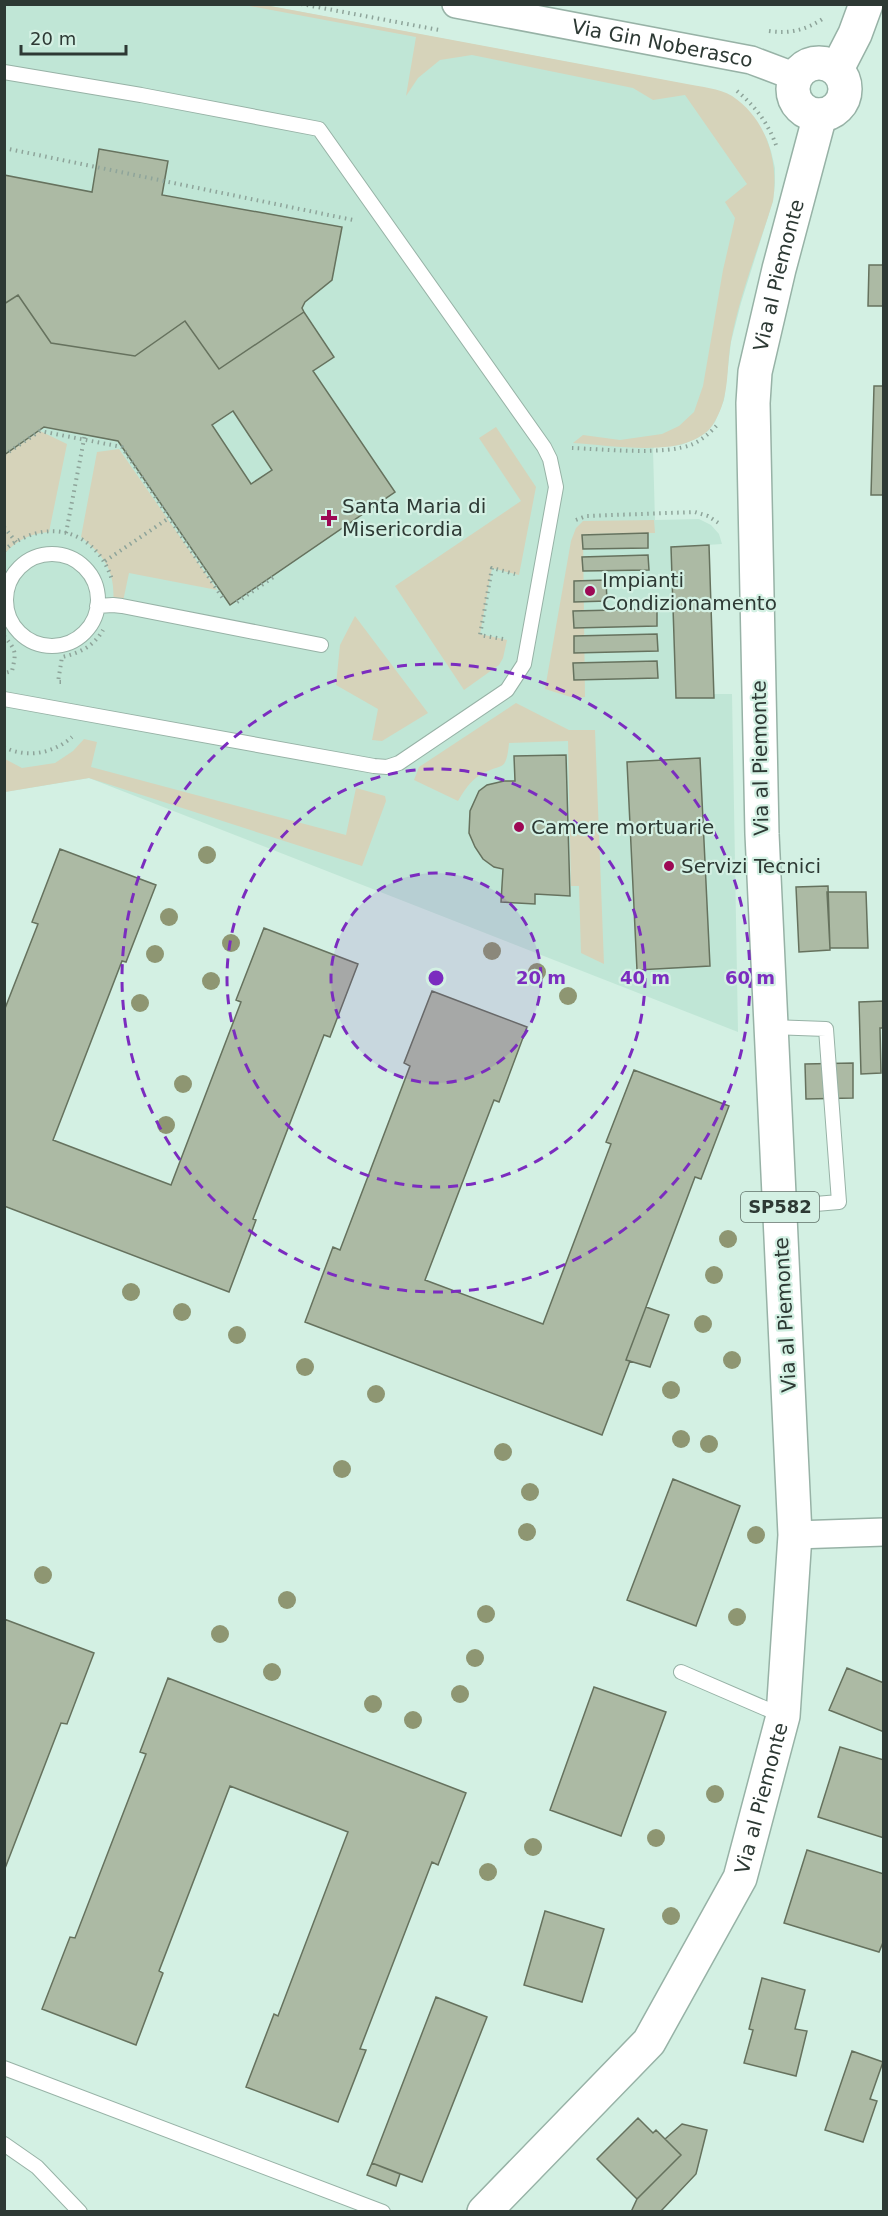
<svg xmlns="http://www.w3.org/2000/svg" width="888" height="2216" viewBox="0 0 888 2216" font-family="'DejaVu Sans',sans-serif">
  <rect width="100%" height="100%" fill="#d3f0e3"/>
  <path fill="#c0e6d6" d="M 5,5 L 265,5 L 710,89 L 732,96 L 750,113 L 767,139 L 771,151 L 775,168 L 775,184 L 773,201 L 741,303 L 731,342 L 724,400 L 715,422 L 708,431 L 699,437 L 681,445 L 654,447 L 653,450 L 655,520 L 699,519 L 711,525 L 719,534 L 722,544 L 707,545 L 714,694 L 732,694 L 738,1032 L 89,778 L 5,792 Z"/>
  <path fill="#d6d3ba" d="M 244,5 L 265,5 L 687,84 C 701,87 719,88 732,96 C 767,119 779,162 773,201 C 759,247 740,293 731,341 C 726,369 730,396 715,421 C 710,431 701,437 691,441 C 662,454 605,445 573,443 L 583,435 L 620,440 L 662,434 L 679,426 L 694,412 L 703,386 L 723,270 L 735,218 L 725,202 L 747,184 L 685,95 L 653,100 L 633,88 L 472,55 L 440,60 L 418,78 L 406,96 L 416,37 Z
    M 496,427 L 536,487 L 519,575 L 492,568 L 480,634 L 507,640 L 503,658 L 499,665 L 464,690 L 395,586 L 521,501 L 479,438 Z
    M 40,431 L 67,444 L 49,532 C 31,533 17,540 5,553 L 5,455 Z
    M 119,449 L 217,590 L 129,573 L 122,606 L 113,605 C 116,571 105,557 81,537 L 97,452 Z
    M 654,520 L 655,533 L 583,534 L 585,697 L 574,698 L 545,689 L 571,541 L 576,528 L 583,521 Z
    M 355,616 L 428,713 L 382,741 L 372,740 L 378,709 L 336,685 L 340,645 Z
    M 516,703 L 569,730 L 595,730 L 604,964 L 581,953 L 579,886 L 571,886 L 568,741 L 509,743 C 506,774 502,762 480,775 C 470,781 464,791 458,801 L 414,780 L 419,767 Z
    M 84,739 L 97,742 L 91,767 L 346,835 L 356,788 L 385,796 L 386,801 L 362,866 L 89,778 L 5,792 L 5,759 L 22,768 L 55,763 L 73,751 Z"/>
  <path fill="#acbaa4" stroke="#66725e" stroke-width="1.5" fill-rule="evenodd" d="M 99,149 L 168,161 L 162,195 L 342,227 L 332,280 L 305,302 L 302,308 L 305,314 L 304,312 L 219,369 L 185,321 L 135,356 L 51,343 L 18,295 L 4,304 L 4,175 L 92,192 Z
    M 869,265 L 884,265 L 883,306 L 868,306 Z
    M 18,295 L 51,343 L 135,356 L 185,321 L 219,369 L 304,312 L 334,357 L 313,371 L 395,492 L 230,605 L 118,441 L 44,427 L 4,455 L 4,304 ZM 233,411 L 272,470 L 251,484 L 212,425 Z
    M 874,386 L 884,386 L 884,495 L 871,495 Z
    M 648,533 L 648,548 L 583,549 L 582,535 Z
    M 709,545 L 714,698 L 676,698 L 671,547 Z
    M 648,555 L 649,570 L 583,571 L 582,557 Z
    M 606,580 L 607,601 L 574,602 L 574,581 Z
    M 657,609 L 657,626 L 574,628 L 573,611 Z
    M 657,634 L 658,651 L 574,653 L 574,636 Z
    M 657,661 L 658,678 L 574,680 L 573,663 Z
    M 566,755 L 570,896 L 535,894 L 535,904 L 501,902 L 503,869 L 494,867 L 483,859 L 475,847 L 469,833 L 470,811 L 479,791 L 487,785 L 504,781 L 515,781 L 514,756 Z
    M 700,758 L 710,966 L 637,970 L 627,762 Z
    M 60,849 L 156,885 L 126,962 L 122,961 L 53,1140 L 171,1185 L 241,1002 L 236,1000 L 264,928 L 358,964 L 330,1037 L 324,1035 L 253,1219 L 256,1220 L 229,1292 L 4,1206 L 4,1011 L 38,924 L 32,922 Z
    M 828,886 L 830,950 L 799,952 L 796,887 Z
    M 827,892 L 866,892 L 868,948 L 830,948 Z
    M 432,991 L 527,1027 L 499,1102 L 494,1100 L 425,1280 L 543,1324 L 611,1144 L 606,1142 L 634,1070 L 729,1106 L 701,1179 L 695,1177 L 626,1360 L 630,1361 L 602,1435 L 305,1322 L 333,1247 L 340,1250 L 410,1066 L 404,1063 Z
    M 884,1001 L 884,1028 L 880,1028 L 881,1073 L 861,1074 L 859,1002 Z
    M 853,1063 L 853,1098 L 806,1099 L 805,1064 Z
    M 646,1307 L 669,1315 L 650,1367 L 626,1360 Z
    M 673,1479 L 740,1506 L 696,1626 L 627,1600 Z
    M 4,1619 L 94,1653 L 67,1724 L 61,1723 L 4,1871 Z
    M 847,1668 L 884,1683 L 884,1732 L 829,1710 Z
    M 168,1678 L 466,1793 L 438,1865 L 432,1862 L 360,2049 L 366,2050 L 338,2122 L 246,2087 L 274,2014 L 278,2016 L 348,1832 L 230,1786 L 159,1971 L 163,1973 L 136,2045 L 42,2009 L 70,1937 L 75,1938 L 146,1754 L 140,1752 Z
    M 594,1687 L 666,1712 L 621,1836 L 550,1810 Z
    M 840,1747 L 884,1760 L 884,1838 L 818,1817 Z
    M 807,1850 L 884,1874 L 884,1940 L 879,1952 L 784,1923 Z
    M 545,1911 L 604,1929 L 582,2002 L 524,1985 Z
    M 762,1978 L 805,1990 L 795,2029 L 807,2031 L 796,2076 L 744,2063 L 753,2030 L 749,2029 Z
    M 436,1997 L 487,2017 L 422,2182 L 372,2163 Z
    M 852,2051 L 883,2062 L 870,2099 L 877,2101 L 863,2142 L 825,2130 Z
    M 638,2118 L 653,2133 L 656,2130 L 681,2155 L 637,2199 L 597,2159 Z
    M 682,2124 L 707,2130 L 696,2174 L 660,2212 L 631,2212 L 637,2199 L 681,2155 L 665,2139 Z
    M 372,2163 L 400,2174 L 396,2186 L 367,2175 Z"/>
  <g fill="none" stroke-linecap="round" stroke-linejoin="round">
    <g stroke="#97b2a6" stroke-width="16">
      <path id="service" d="M 4,72 L 141,95 L 319,129 L 544,447 L 550,459 L 556,487 L 524,664 L 507,690 L 399,763 L 387,767 L 374,766 L 4,699
        M6 600a46 46 0 1 1 92 0a46 46 0 1 1-92 0Z
        M 97,606 L 113,605 L 122,606 L 321,645
        M 771,1027 L 826,1029 L 839,1202 L 780,1207
        M 681,1672 L 783,1716
        M 4,2068 L 383,2212
        M 4,2144 L 37,2167 L 80,2212"/>
    </g>
    <g stroke="#97b2a6" stroke-width="30">
      <g id="minor">
        <path id="s1" d="M 456,4 L 751,60 L 796,77"/>
        <path d="M 795,1535 L 884,1532"/>
      </g>
    </g>
    <g stroke="#97b2a6" stroke-width="36">
      <g id="primary">
        <circle cx="819" cy="89" r="26"/>
        <path d="M 837,69 L 855,34 L 866,4"/>
        <path id="s2" d="M 484,2212 L 649,2042 L 740,1878 L 783,1716 L 795,1535 L 762,834 L 753,403 L 755,372 L 779,269 L 820,115"/>
      </g>
    </g>
    <path stroke="#8ea49a" stroke-width="4" stroke-dasharray="1.5 4.5" stroke-linecap="butt" d="M 301,4 L 439,30
      M 769,31 C 790,34 806,30 824,18
      M 737,91 C 755,106 768,123 776,145
      M 4,148 L 353,220
      M 572,448 C 603,449 665,456 693,444 C 703,439 711,432 718,424
      M 4,455 L 40,431 L 122,447 L 224,600
      M 576,520 L 586,516 L 695,512 L 708,516 L 720,524
      M 4,527 L 16,542
      M 66,533 L 85,434
      M 4,551 C 11,543 19,540 28,536 C 67,521 101,543 112,580
      M 105,561 L 169,518
      M 237,602 L 275,576
      M 4,636 C 17,651 16,653 12,671 L 5,673
      M 503,639 L 480,635 L 492,568 L 515,574
      M 61,682 L 58,682 L 62,657 C 80,653 94,646 103,630
      M 4,747 C 27,759 54,753 72,737"/>
    <use href="#service" stroke="#fff" stroke-width="14"/>
    <use href="#minor" stroke="#fff" stroke-width="27"/>
    <use href="#primary" stroke="#fff" stroke-width="33"/>
  </g>
  <g fill="#8e9672">
    <circle cx="207" cy="855" r="9"/>
    <circle cx="169" cy="917" r="9"/>
    <circle cx="231" cy="943" r="9"/>
    <circle cx="492" cy="951" r="9"/>
    <circle cx="155" cy="954" r="9"/>
    <circle cx="537" cy="972" r="9"/>
    <circle cx="211" cy="981" r="9"/>
    <circle cx="568" cy="996" r="9"/>
    <circle cx="140" cy="1003" r="9"/>
    <circle cx="183" cy="1084" r="9"/>
    <circle cx="166" cy="1125" r="9"/>
    <circle cx="728" cy="1239" r="9"/>
    <circle cx="714" cy="1275" r="9"/>
    <circle cx="131" cy="1292" r="9"/>
    <circle cx="182" cy="1312" r="9"/>
    <circle cx="703" cy="1324" r="9"/>
    <circle cx="237" cy="1335" r="9"/>
    <circle cx="732" cy="1360" r="9"/>
    <circle cx="305" cy="1367" r="9"/>
    <circle cx="671" cy="1390" r="9"/>
    <circle cx="376" cy="1394" r="9"/>
    <circle cx="681" cy="1439" r="9"/>
    <circle cx="709" cy="1444" r="9"/>
    <circle cx="503" cy="1452" r="9"/>
    <circle cx="342" cy="1469" r="9"/>
    <circle cx="530" cy="1492" r="9"/>
    <circle cx="527" cy="1532" r="9"/>
    <circle cx="756" cy="1535" r="9"/>
    <circle cx="43" cy="1575" r="9"/>
    <circle cx="287" cy="1600" r="9"/>
    <circle cx="486" cy="1614" r="9"/>
    <circle cx="737" cy="1617" r="9"/>
    <circle cx="220" cy="1634" r="9"/>
    <circle cx="475" cy="1658" r="9"/>
    <circle cx="272" cy="1672" r="9"/>
    <circle cx="460" cy="1694" r="9"/>
    <circle cx="373" cy="1704" r="9"/>
    <circle cx="413" cy="1720" r="9"/>
    <circle cx="715" cy="1794" r="9"/>
    <circle cx="656" cy="1838" r="9"/>
    <circle cx="533" cy="1847" r="9"/>
    <circle cx="488" cy="1872" r="9"/>
    <circle cx="671" cy="1916" r="9"/>
  </g>
  <circle cx="436" cy="978" r="105" fill="#7b2cbf" fill-opacity=".12"/>
  <g fill="none" stroke="#7b2cbf" stroke-width="3" stroke-dasharray="10 8">
    <circle cx="436" cy="978" r="105"/>
    <circle cx="436" cy="978" r="209"/>
    <circle cx="436" cy="978" r="314"/>
  </g>
  <g fill="#9d0854" stroke="#d3f0e3" stroke-width="2">
    <path d="M326 509h6v6h6v6h-6v6h-6v-6h-6v-6h6z"/>
    <circle cx="590" cy="591" r="6"/>
    <circle cx="519" cy="827" r="6"/>
    <circle cx="669" cy="866" r="6"/>
  </g>
  <g text-anchor="middle" stroke-width="4.5" stroke-linejoin="round" paint-order="stroke">
    <rect fill="#d3f0e3" stroke="#5f7068" stroke-width="1.5" x="741" y="1192" width="78" height="30" rx="4.5"/>
    <g font-size="18" font-weight="bold" fill="#2d3934">
      <text x="780" y="1213">SP582</text>
    </g>
    <g font-size="20" fill="#2d3934" stroke="#d3f0e3">
      <text dy="7" stroke="none"><textPath href="#s1" startOffset="210">Via Gin Noberasco</textPath></text>
      <text dy="7" stroke="none"><textPath href="#s2" startOffset="2037">Via al Piemonte</textPath></text>
      <text transform="translate(760 758) rotate(-91)" y="7">Via al Piemonte</text>
      <text transform="translate(785 1315) rotate(-93)" y="7">Via al Piemonte</text>
      <text dy="7" stroke="none"><textPath href="#s2" startOffset="507">Via al Piemonte</textPath></text>
    </g>
    <g font-size="20" fill="#2d3934" stroke="#d3f0e3" text-anchor="start">
      <text x="342" y="513">Santa Maria di<tspan x="342" dy="23">Misericordia</tspan></text>
      <text x="602" y="587">Impianti<tspan x="602" dy="23">Condizionamento</tspan></text>
      <text x="531" y="834">Camere mortuarie</text>
      <text x="681" y="873">Servizi Tecnici</text>
    </g>
  </g>
  <circle cx="436" cy="978" r="9" fill="#7b2cbf" stroke="#d3f0e3" stroke-width="3"/>
  <g font-size="18" text-anchor="middle" font-weight="bold" fill="#7b2cbf" stroke="#d3f0e3" stroke-width="4.5" stroke-linejoin="round" paint-order="stroke">
    <text x="541" y="984">20 m</text>
    <text x="645" y="984">40 m</text>
    <text x="750" y="984">60 m</text>
  </g>
  <rect width="888" height="2216" fill="none" stroke="#2d3934" stroke-width="12"/>
  <path d="M21 45v9h105v-9" fill="none" stroke="#2d3934" stroke-width="3"/>
  <text x="30" y="45" font-size="18" fill="#2d3934" stroke="#d3f0e3" stroke-width="4.5" paint-order="stroke">20 m</text>
</svg>
